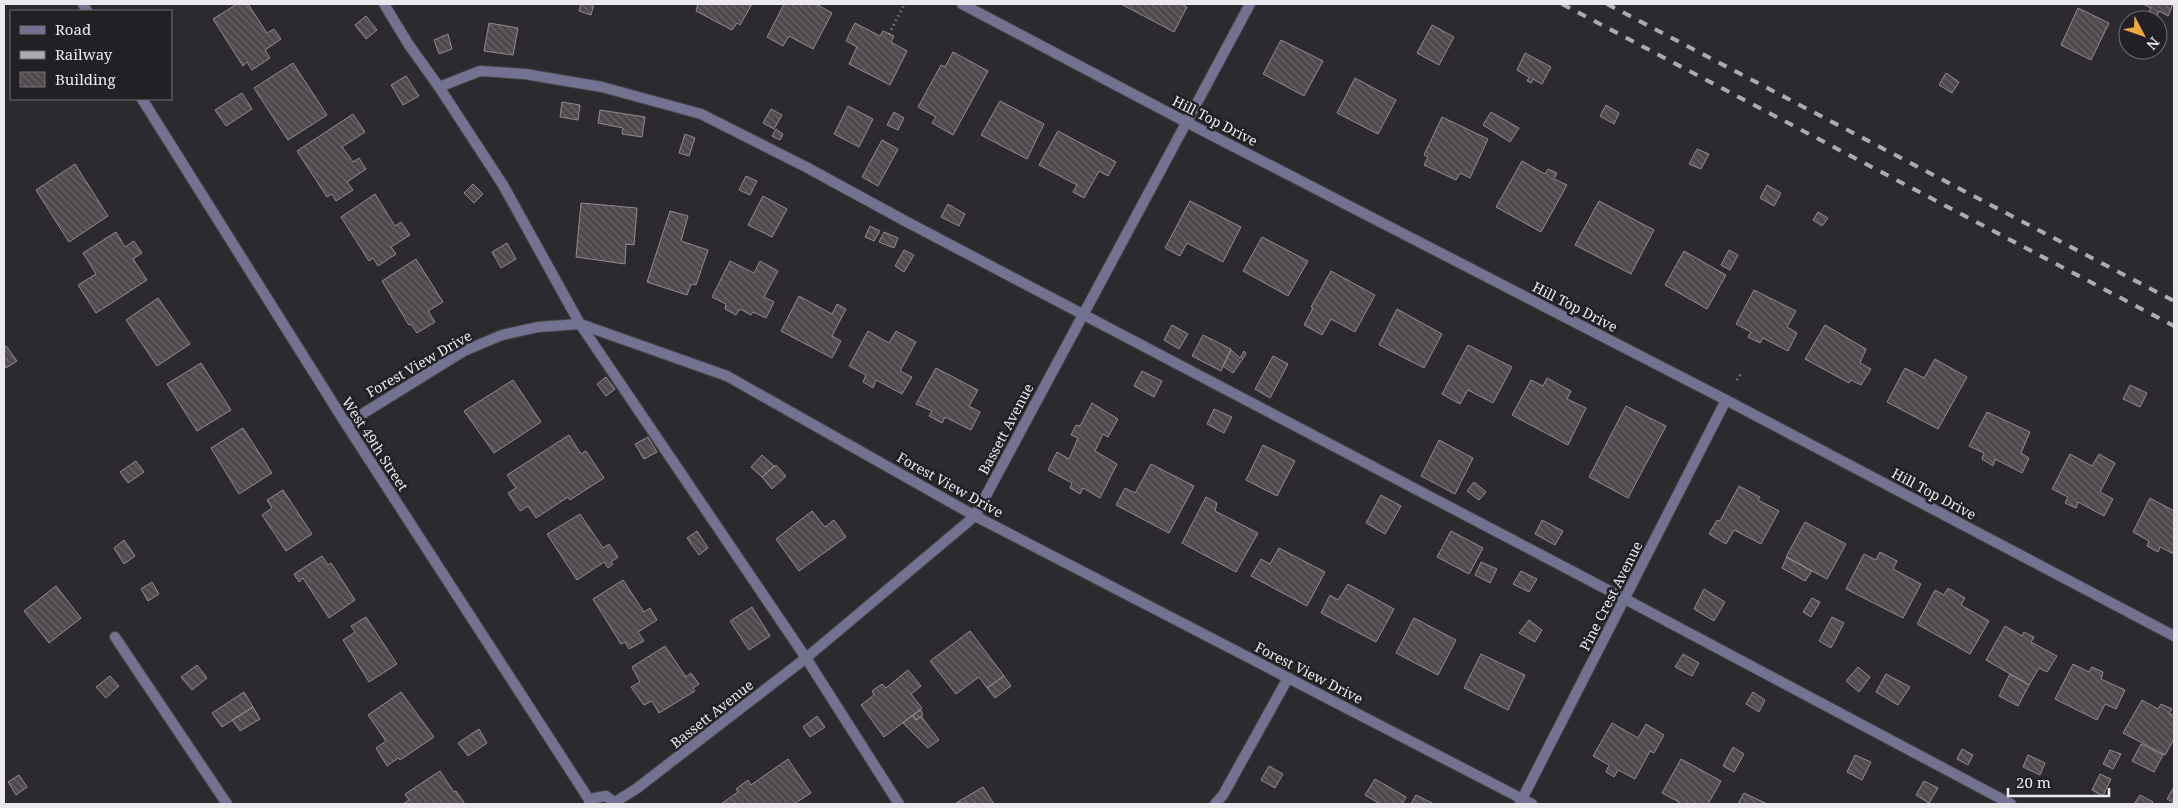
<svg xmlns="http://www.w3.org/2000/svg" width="2178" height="808" viewBox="0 0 2178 808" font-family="'Noto Serif',serif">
  <defs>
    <pattern id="building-back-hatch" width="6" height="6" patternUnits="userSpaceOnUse" patternTransform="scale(1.25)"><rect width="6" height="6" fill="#4f494d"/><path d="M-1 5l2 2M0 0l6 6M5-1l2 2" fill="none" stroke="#686367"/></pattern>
  </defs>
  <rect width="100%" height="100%" fill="#2d2a2f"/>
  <path fill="url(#building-back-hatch)" stroke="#928c90" d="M 237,4 L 248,4 L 267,33 L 274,29 L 281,39 L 265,50 L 270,58 L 252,70 L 247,62 L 243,66 L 213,19 Z
    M 581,4 L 594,4 L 591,15 L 579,11 Z
    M 698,4 L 752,4 L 740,25 L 737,23 L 732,30 L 696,11 Z
    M 784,4 L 816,4 L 832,13 L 813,49 L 789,36 L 783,46 L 767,37 Z
    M 1121,4 L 1182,4 L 1187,7 L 1174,32 Z
    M 2143,4 L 2173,4 L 2168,16 L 2159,11 L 2155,20 L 2146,17 L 2151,8 Z
    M 2078,8 L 2109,23 L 2091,60 L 2061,45 Z
    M 366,16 L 377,30 L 366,39 L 355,25 Z
    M 489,23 L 518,28 L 513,55 L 484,51 Z
    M 855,23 L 880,36 L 883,31 L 894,36 L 891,42 L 907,51 L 890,85 L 849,64 L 857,47 L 846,41 Z
    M 1432,25 L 1454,37 L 1439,65 L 1417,53 Z
    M 448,34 L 452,49 L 439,54 L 434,40 Z
    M 1281,40 L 1323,61 L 1304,96 L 1263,74 Z
    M 953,52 L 988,71 L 953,135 L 932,123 L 936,117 L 918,107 L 941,65 L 945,67 Z
    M 1525,53 L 1551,67 L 1542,84 L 1533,79 L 1531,83 L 1527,81 L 1529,77 L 1517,70 Z
    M 293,63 L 327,115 L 288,140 L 254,88 Z
    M 1946,73 L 1959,82 L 1952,93 L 1939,85 Z
    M 406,76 L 419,96 L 403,105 L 391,85 Z
    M 1355,78 L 1396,100 L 1378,134 L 1337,113 Z
    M 242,93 L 252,109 L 226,126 L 215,110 Z
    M 1000,101 L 1044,124 L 1027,159 L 981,135 Z
    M 562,102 L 580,105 L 578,120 L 560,117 Z
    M 1606,105 L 1619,113 L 1614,124 L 1600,116 Z
    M 848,106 L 873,119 L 859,147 L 834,134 Z
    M 771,109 L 782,115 L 774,129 L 763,123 Z
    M 600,110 L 645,117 L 642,137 L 622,134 L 623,128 L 598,123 Z
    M 894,112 L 904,118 L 898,130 L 887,125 Z
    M 1491,112 L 1519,128 L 1510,142 L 1483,125 Z
    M 353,114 L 365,132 L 342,147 L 353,162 L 359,158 L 366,169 L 347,182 L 353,190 L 336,201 L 332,194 L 327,197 L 297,151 Z
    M 1442,117 L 1488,139 L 1470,178 L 1460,173 L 1456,180 L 1424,165 L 1428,157 L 1424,155 Z
    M 776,129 L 783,134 L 780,140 L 772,136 Z
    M 1058,131 L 1116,162 L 1108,176 L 1099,171 L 1084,198 L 1073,192 L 1077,185 L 1039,165 Z
    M 685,134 L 695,138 L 689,156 L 679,153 Z
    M 882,140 L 898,149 L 878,186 L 862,177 Z
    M 1697,149 L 1709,154 L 1701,169 L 1689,164 Z
    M 1522,161 L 1545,174 L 1548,169 L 1557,173 L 1554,179 L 1567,185 L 1541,232 L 1496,207 Z
    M 75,164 L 108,216 L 69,242 L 36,190 Z
    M 746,176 L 757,181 L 750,195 L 739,190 Z
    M 473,184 L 483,194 L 474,203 L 464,193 Z
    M 1767,185 L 1781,193 L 1774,206 L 1760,198 Z
    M 375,194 L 395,226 L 401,222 L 410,235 L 391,247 L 396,254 L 378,266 L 373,258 L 369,261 L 341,217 Z
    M 763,196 L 787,209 L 772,237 L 748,225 Z
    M 1190,201 L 1241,227 L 1223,262 L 1187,243 L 1180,256 L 1165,248 Z
    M 1599,201 L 1654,230 L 1631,274 L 1575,245 Z
    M 581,203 L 637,208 L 634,245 L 626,244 L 625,264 L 576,257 Z
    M 948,204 L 965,214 L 959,226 L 941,217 Z
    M 670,211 L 688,216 L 681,241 L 708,250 L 696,285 L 691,284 L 687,295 L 647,282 Z
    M 1818,212 L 1828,218 L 1822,226 L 1813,220 Z
    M 870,226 L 880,231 L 874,241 L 865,237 Z
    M 116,232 L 125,247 L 134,241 L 142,253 L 133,259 L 147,280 L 96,313 L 78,285 L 96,274 L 83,253 Z
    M 884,232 L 898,238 L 894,248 L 879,242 Z
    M 1262,237 L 1308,261 L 1288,296 L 1243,271 Z
    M 507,243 L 516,259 L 501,268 L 492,252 Z
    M 904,250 L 914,255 L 904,272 L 895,266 Z
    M 1729,250 L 1738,255 L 1730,270 L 1721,265 Z
    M 1684,251 L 1726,275 L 1707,309 L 1665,285 Z
    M 416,259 L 443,302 L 428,311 L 435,322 L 417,333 L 411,324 L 409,325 L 382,281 Z
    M 730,261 L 754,273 L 760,261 L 778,271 L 764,297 L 774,302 L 766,318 L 753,312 L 751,315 L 740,309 L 736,315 L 725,309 L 726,304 L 712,297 Z
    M 1331,271 L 1375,295 L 1355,332 L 1331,319 L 1322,335 L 1304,325 L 1313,308 L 1311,307 Z
    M 1754,290 L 1796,311 L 1787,327 L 1797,333 L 1788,351 L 1763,338 L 1760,343 L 1748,337 L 1751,332 L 1736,324 Z
    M 799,296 L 832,314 L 837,304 L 846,309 L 832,336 L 841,341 L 832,358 L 781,331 Z
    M 158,298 L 190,344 L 157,366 L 126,320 Z
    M 1397,309 L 1442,334 L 1424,368 L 1379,345 Z
    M 1172,325 L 1188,334 L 1179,349 L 1164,340 Z
    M 1825,325 L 1866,349 L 1860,363 L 1871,369 L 1861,385 L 1851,380 L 1849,383 L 1805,359 Z
    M 868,331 L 889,343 L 896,331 L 916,342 L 900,371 L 912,377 L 902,394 L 876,380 L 873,388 L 863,382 L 866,375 L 849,366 Z
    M 1203,335 L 1231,349 L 1221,371 L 1192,356 Z
    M 1468,345 L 1512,367 L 1493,403 L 1468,390 L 1460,404 L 1442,394 Z
    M 6,346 L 17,361 L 6,368 L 4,364 L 4,348 Z
    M 1231,350 L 1240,358 L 1244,351 L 1246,354 L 1233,373 L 1223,366 Z
    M 1273,356 L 1288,364 L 1270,398 L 1255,389 Z
    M 1935,359 L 1967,377 L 1938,429 L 1887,402 L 1905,368 L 1924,378 Z
    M 201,363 L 231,410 L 197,431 L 167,384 Z
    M 936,368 L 978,390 L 969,406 L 980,412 L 971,430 L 945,417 L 942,423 L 929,416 L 932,411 L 916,404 Z
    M 1142,371 L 1162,381 L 1154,397 L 1134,386 Z
    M 606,377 L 615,389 L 606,396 L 597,384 Z
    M 1547,378 L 1571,391 L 1567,399 L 1586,408 L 1568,445 L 1512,415 L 1531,380 L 1543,386 Z
    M 513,380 L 541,422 L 494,453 L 464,411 Z
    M 2130,385 L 2147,393 L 2140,407 L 2123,399 Z
    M 1092,403 L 1118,419 L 1108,437 L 1103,434 L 1095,451 L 1117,464 L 1100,498 L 1083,488 L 1080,494 L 1070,488 L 1072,483 L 1048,470 L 1057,452 L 1069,459 L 1078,438 L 1071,435 L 1076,425 L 1080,426 Z
    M 1626,406 L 1666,426 L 1628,498 L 1589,477 Z
    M 1214,409 L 1232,417 L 1224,433 L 1207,424 Z
    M 1987,412 L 2030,432 L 2021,453 L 2029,458 L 2022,473 L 1995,459 L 1993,466 L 1982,459 L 1984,453 L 1969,446 Z
    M 243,428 L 272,473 L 239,494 L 211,448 Z
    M 569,435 L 581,454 L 586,451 L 604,478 L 570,500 L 568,497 L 536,518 L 528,506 L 520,511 L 508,493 L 516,488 L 507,475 Z
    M 648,437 L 657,452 L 644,459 L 635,444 Z
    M 1439,440 L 1473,458 L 1455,494 L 1421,476 Z
    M 1263,445 L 1295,461 L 1277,496 L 1246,480 Z
    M 2070,454 L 2092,466 L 2099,454 L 2115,463 L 2100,492 L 2113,499 L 2104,516 L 2078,502 L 2076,508 L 2065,503 L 2068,497 L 2052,489 Z
    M 762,455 L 774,466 L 762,477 L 751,467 Z
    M 136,461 L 144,472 L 128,483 L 120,472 Z
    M 1151,464 L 1194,486 L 1169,533 L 1116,505 L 1125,488 L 1135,493 Z
    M 776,465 L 786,476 L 772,489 L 762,477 Z
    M 1474,482 L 1486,492 L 1479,500 L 1467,491 Z
    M 1739,486 L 1760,497 L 1758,500 L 1779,511 L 1761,544 L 1734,530 L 1726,544 L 1709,534 L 1717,520 L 1720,521 Z
    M 283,490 L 312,534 L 286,551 L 262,515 L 272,508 L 267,500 Z
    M 1381,495 L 1401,506 L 1385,534 L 1366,523 Z
    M 1206,497 L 1217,503 L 1215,511 L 1258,533 L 1236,572 L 1182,543 Z
    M 2150,498 L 2174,511 L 2174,554 L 2160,547 L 2158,552 L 2147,546 L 2149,541 L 2133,532 Z
    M 812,511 L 825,527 L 834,520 L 846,537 L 799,571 L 776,539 Z
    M 580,514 L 603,548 L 609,544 L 618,557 L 611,562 L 613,564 L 608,568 L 604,562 L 577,580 L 547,534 Z
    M 1542,520 L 1563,531 L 1555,545 L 1535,534 Z
    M 1805,522 L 1846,544 L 1827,579 L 1786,557 Z
    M 697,531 L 708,548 L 699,555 L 687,538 Z
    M 1451,531 L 1483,548 L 1469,574 L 1437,557 Z
    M 124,540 L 135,556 L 124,564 L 114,548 Z
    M 1279,548 L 1325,572 L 1307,606 L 1251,576 L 1261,559 L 1270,564 Z
    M 1880,552 L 1897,561 L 1893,569 L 1921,584 L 1903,618 L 1846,589 L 1864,554 L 1876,560 Z
    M 322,556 L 328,565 L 331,563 L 355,600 L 329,618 L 303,578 L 299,582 L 294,574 Z
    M 1787,557 L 1812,571 L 1805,581 L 1782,568 Z
    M 1481,562 L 1497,569 L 1490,583 L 1475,575 Z
    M 1521,571 L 1537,579 L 1529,592 L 1513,584 Z
    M 623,580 L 644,612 L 650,608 L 657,620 L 638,632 L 644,641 L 629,649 L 625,642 L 621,644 L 593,599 Z
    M 152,582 L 159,594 L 148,601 L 141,589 Z
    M 1348,584 L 1394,609 L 1376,642 L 1321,613 L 1330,595 L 1338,600 Z
    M 56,586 L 81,618 L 49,643 L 24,611 Z
    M 1948,588 L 1965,598 L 1961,605 L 1989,621 L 1970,654 L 1917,624 L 1935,590 L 1944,595 Z
    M 1704,589 L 1725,602 L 1714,621 L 1694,609 Z
    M 1812,598 L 1820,602 L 1811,617 L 1803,612 Z
    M 752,607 L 770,636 L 749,650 L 730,621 Z
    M 366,617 L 397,664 L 369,682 L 343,640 L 355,632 L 351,626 Z
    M 1832,617 L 1844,623 L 1831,648 L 1819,641 Z
    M 1414,618 L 1456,640 L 1438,675 L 1396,653 Z
    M 1529,620 L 1542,630 L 1535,642 L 1519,633 Z
    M 2005,626 L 2022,636 L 2024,632 L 2034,637 L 2031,642 L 2057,656 L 2047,672 L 2039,668 L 2029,685 L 1986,660 Z
    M 970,631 L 1004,676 L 987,688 L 979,677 L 956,694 L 930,661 Z
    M 665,646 L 686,677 L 691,673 L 699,684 L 693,688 L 695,691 L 659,713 L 652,701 L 644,705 L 631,687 L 640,682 L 632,667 Z
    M 1481,654 L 1525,675 L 1508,710 L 1464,688 Z
    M 1683,654 L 1699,663 L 1692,676 L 1675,667 Z
    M 2073,664 L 2089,672 L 2092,667 L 2103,672 L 2101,679 L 2125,690 L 2116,709 L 2105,704 L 2097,720 L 2055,699 Z
    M 197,665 L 207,678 L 192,690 L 181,677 Z
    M 1858,667 L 1870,677 L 1859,692 L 1846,681 Z
    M 908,670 L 921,686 L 911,694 L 922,708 L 884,737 L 861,705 L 874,695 L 872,691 L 882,684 L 886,688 Z
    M 1886,674 L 1910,687 L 1898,705 L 1876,692 Z
    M 2010,674 L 2029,685 L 2018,706 L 1999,696 Z
    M 110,676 L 119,686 L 106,698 L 96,687 Z
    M 1004,676 L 1011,686 L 995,698 L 987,688 Z
    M 244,692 L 253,707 L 222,727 L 212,713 Z
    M 401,692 L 434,737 L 400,760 L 398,758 L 387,766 L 376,748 L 386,741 L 368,715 Z
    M 1753,692 L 1765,700 L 1759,712 L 1746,704 Z
    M 2142,700 L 2158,709 L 2161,704 L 2172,709 L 2169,713 L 2174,716 L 2174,739 L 2165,755 L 2123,733 Z
    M 253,707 L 260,719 L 240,731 L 232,720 Z
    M 921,710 L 923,715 L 916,720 L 913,715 Z
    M 913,715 L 916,720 L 921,716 L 939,740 L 928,748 L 903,723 Z
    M 817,716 L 825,727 L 810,737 L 803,727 Z
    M 1612,723 L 1638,738 L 1646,724 L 1664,735 L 1654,753 L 1650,751 L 1635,779 L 1618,770 L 1614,777 L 1606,772 L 1609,765 L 1593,756 Z
    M 479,729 L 487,743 L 468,756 L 458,743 Z
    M 2141,744 L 2163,755 L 2154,772 L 2132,761 Z
    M 1733,747 L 1744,754 L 1734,772 L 1723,766 Z
    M 1962,749 L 1973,755 L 1968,765 L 1957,759 Z
    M 2110,750 L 2121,754 L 2113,769 L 2103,764 Z
    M 1855,755 L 1871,762 L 1862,780 L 1847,772 Z
    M 2028,755 L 2045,763 L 2040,775 L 2023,767 Z
    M 788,759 L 811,793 L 794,804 L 721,804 L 738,792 L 736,789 L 748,780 L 751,785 Z
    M 1681,759 L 1721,781 L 1708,804 L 1678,804 L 1679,802 L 1662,793 Z
    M 1269,766 L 1283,774 L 1275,788 L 1261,780 Z
    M 440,771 L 454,792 L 456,791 L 465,804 L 403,804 L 409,800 L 405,794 Z
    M 2100,774 L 2111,779 L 2103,796 L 2092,790 Z
    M 19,775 L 27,787 L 16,795 L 8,782 Z
    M 1375,779 L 1406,797 L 1402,804 L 1376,804 L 1377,802 L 1365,795 Z
    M 1924,781 L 1938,788 L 1929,803 L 1916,795 Z
    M 983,787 L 994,804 L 956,803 Z
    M 2174,787 L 2174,803 L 2167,799 Z
    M 1744,793 L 1767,804 L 1738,804 Z
    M 1416,795 L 1434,804 L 1411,804 Z
    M 2140,795 L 2153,802 L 2152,804 L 2134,804 Z"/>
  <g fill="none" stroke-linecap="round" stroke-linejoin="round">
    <g stroke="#48454a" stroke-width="12">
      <path id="service" d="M 384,4 L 409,45 L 439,87 L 503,185 L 580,324 L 806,658 L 899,804
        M 439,87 L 480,71 L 525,74 L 602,87 L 701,114 L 806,167 L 907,222 L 1625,599 L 2011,804
        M 115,637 L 227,804
        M 1215,804 L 1223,795 L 1288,678"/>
    </g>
    <g stroke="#48454a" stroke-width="12">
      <path id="minor" d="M 83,4 L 87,11
        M 962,4 L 1186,122 L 1726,400 L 2174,636
        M 142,99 L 346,424 L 590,801
        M 346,424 L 464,351 L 502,335 L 538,327 L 580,324 L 727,376 L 975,516 L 1532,804
        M 615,802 L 636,789 L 806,658 L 975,516 L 1250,4
        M 1520,803 L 1726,400
        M 589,804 L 595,798 L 606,796 L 617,804"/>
    </g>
    <path stroke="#929094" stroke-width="3" stroke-dasharray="1 4" stroke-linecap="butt" d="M 889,34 L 904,5
      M 1737,380 L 1742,372"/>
    <use href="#service" stroke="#737291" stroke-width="10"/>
    <use href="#minor" stroke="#737291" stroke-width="10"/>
    <path stroke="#adabaf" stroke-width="4" stroke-dasharray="9 9" stroke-linecap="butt" d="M 1562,4 L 2174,326
      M 1607,4 L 2174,301"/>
  </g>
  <g text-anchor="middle" stroke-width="5" stroke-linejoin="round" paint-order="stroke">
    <g font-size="14" fill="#ebe9ed" stroke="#232025">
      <text transform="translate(1215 121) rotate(27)" y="5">Hill Top Drive</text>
      <text transform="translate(1575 307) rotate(27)" y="5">Hill Top Drive</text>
      <text transform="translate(419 364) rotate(-30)" y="5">Forest View Drive</text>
      <text transform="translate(1006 429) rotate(-62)" y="5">Bassett Avenue</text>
      <text transform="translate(375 444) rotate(57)" y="5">West 49th Street</text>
      <text transform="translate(950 485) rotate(29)" y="5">Forest View Drive</text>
      <text transform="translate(1934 494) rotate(28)" y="5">Hill Top Drive</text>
      <text transform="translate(1611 596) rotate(-63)" y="5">Pine Crest Avenue</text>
      <text transform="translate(1309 673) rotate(27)" y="5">Forest View Drive</text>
      <text transform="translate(712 714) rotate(-38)" y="5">Bassett Avenue</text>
    </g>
  </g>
  <rect width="2178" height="808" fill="none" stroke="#ebe9ed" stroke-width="10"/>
  <rect x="10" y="10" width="162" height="90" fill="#232025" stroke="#737075"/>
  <rect x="20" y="26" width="25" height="8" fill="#737291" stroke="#737075"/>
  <text x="55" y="35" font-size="15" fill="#ebe9ed">Road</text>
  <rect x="20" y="51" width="25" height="8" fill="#adabaf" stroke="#737075"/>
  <text x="55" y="60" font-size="15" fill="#ebe9ed">Railway</text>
  <rect x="20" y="72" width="25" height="15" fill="url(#building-back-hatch)" stroke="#737075"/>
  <text x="55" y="85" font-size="15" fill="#ebe9ed">Building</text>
  <g transform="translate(2143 35) rotate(131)"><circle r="24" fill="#232025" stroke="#737075"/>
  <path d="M0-4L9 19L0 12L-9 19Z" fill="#eea73d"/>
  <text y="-8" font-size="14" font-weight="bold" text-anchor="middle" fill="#ebe9ed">N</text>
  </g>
  <path d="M2008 788v8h101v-8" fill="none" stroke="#ebe9ed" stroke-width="2.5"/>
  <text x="2016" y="788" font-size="15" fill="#ebe9ed" stroke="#232025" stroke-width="4" paint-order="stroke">20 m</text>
</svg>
